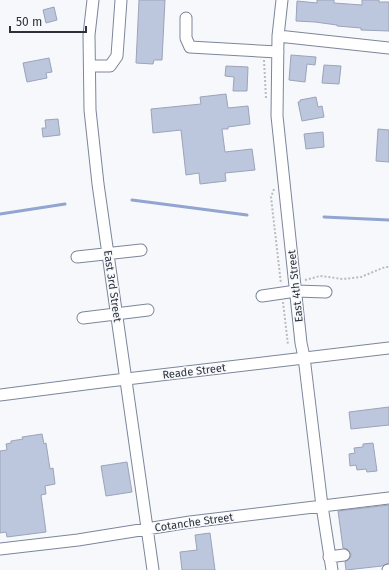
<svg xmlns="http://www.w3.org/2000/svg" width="389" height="570" viewBox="0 0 389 570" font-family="'Fira Sans',sans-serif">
  <rect width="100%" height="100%" fill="#f6f8fc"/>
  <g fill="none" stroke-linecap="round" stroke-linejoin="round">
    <path stroke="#92a5d1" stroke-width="3" d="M 132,200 L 247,215
      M 0,214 L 65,204
      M 324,217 L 389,220"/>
  </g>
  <path fill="#bcc6dc" stroke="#9ba4b9" d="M 139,0 L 165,0 L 162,60 L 154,60 L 153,64 L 136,63 Z
    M 317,0 L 334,0 L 334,3 L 362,5 L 362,0 L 379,0 L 379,2 L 389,2 L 389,31 L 361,30 L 361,28 L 337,26 L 337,25 L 315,22 L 296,21 L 297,1 L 317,3 Z
    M 54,7 L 57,20 L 46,23 L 43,10 Z
    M 291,55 L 316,57 L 315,65 L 307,64 L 305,82 L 289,80 Z
    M 49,58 L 52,72 L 46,73 L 47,78 L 27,82 L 23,63 Z
    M 324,65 L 341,66 L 339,84 L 322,83 Z
    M 226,66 L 248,67 L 247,91 L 233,91 L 234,77 L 225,76 Z
    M 226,94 L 228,108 L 248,106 L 250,124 L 228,127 L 228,129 L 222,129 L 225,152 L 252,149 L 255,170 L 225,173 L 226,181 L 200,184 L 199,173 L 186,175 L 181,130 L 153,133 L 151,109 L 201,104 L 200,97 Z
    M 316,97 L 318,107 L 322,106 L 324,117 L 302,121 L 298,102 L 300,102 L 300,100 Z
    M 58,119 L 60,135 L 43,137 L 42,128 L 46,128 L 45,120 Z
    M 378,129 L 389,130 L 389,162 L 376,161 Z
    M 323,132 L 324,147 L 306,149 L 304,134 Z
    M 389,407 L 389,425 L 351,429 L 349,412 Z
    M 42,434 L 44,444 L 46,443 L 50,469 L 53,468 L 55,484 L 45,486 L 46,494 L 41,495 L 46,532 L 7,537 L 6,532 L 0,533 L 0,451 L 7,450 L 6,444 L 11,443 L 11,441 L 23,439 L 22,437 Z
    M 373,443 L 377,471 L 367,472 L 366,469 L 357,470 L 356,465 L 350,466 L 349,454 L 355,453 L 354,448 L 363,447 L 363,444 Z
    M 127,462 L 132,492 L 106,496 L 101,466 Z
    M 389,505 L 389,563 L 382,566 L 346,570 L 345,562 L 350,558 L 351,554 L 347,549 L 343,548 L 338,511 Z
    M 210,533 L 215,570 L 182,570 L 180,552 L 197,550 L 195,535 Z"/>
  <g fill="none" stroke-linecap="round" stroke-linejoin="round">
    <g stroke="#7c869a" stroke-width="13">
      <path id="minor" d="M 93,0 L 89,35 L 90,110 L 98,184 L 153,570
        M 282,0 L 278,36 L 277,116 L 301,343 L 304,357 L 322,506 L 332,570
        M 186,18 L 186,38 L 190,47 L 278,52
        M 278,36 L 389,48
        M 90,66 L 110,66 L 117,56 L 121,0
        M 77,257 L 141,250
        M 262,296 L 296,291 L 326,292
        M 83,318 L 148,310
        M 0,395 L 101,382 L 389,348
        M 0,549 L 78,540 L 190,522 L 389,498
        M 329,557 L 344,555
        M 388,570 L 389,570"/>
    </g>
    <path stroke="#b9bbc0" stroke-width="2" stroke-dasharray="2 2" stroke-linecap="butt" d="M 264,60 L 266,98
      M 274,189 L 271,197 L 281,284
      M 305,280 L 320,276 L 343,279 L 361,277 L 385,267 L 389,267
      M 283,302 L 288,345"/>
    <use href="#minor" stroke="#fff" stroke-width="11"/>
  </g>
  <g text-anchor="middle" stroke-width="3" stroke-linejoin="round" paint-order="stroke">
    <g font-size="11" fill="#2d3139" stroke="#f6f8fc">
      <text transform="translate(113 286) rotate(82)" y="4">East 3rd Street</text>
      <text transform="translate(295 286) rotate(-96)" y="4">East 4th Street</text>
      <text transform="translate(194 371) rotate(-7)" y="4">Reade Street</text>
      <text transform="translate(194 522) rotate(-8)" y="4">Cotanche Street</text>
    </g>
  </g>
  <path d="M10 26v6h76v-6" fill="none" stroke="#2d3139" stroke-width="2"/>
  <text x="16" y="26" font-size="12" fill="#2d3139" stroke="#f6f8fc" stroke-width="3" paint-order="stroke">50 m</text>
</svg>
